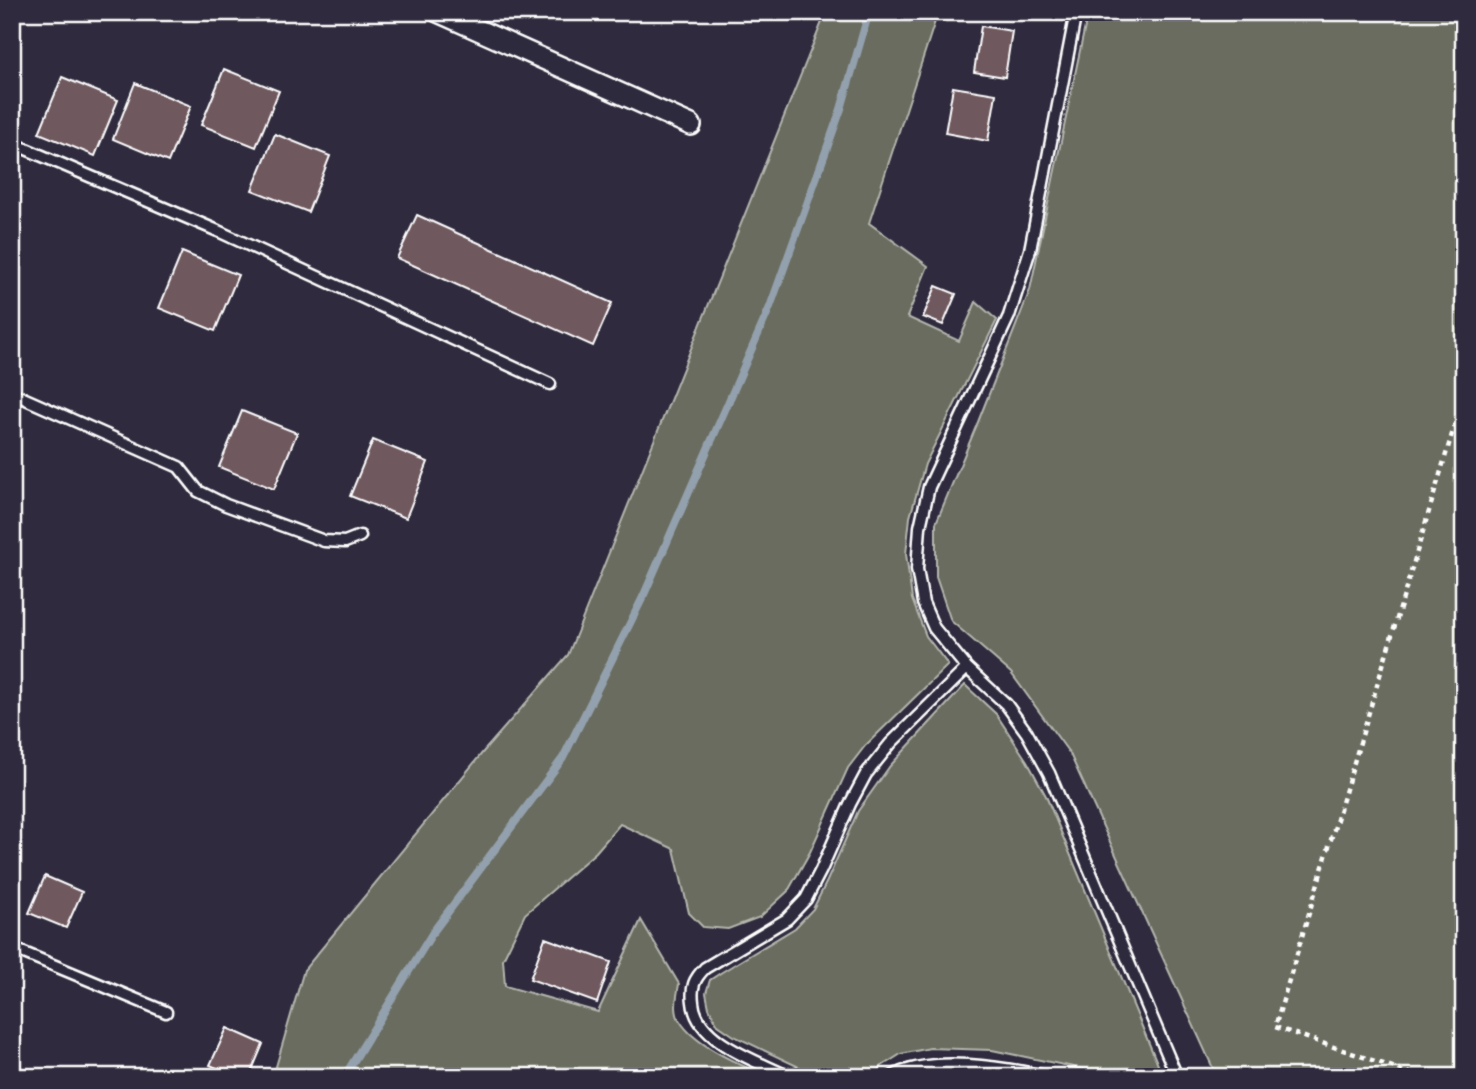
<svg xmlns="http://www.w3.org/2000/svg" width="1476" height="1089" viewBox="0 0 1476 1089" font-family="'Balsamiq Sans',sans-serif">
  <rect width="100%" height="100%" fill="#2f2a3d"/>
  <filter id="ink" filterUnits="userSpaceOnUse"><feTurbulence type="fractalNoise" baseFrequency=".0143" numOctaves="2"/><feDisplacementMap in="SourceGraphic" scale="14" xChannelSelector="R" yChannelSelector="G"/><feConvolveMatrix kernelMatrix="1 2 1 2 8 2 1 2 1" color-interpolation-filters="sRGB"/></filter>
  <g filter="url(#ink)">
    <path fill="#696c5e" stroke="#b4b6ae" stroke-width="2" d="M 826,12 L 938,12 L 869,223 L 928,266 L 907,317 L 959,341 L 976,302 L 997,320 L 925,464 L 910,517 L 906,554 L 912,599 L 926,636 L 948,665 L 865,746 L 848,768 L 810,852 L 788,891 L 760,917 L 728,929 L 703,927 L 689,913 L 674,849 L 620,824 L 596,852 L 525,914 L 503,959 L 505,986 L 598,1012 L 641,920 L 679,984 C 677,996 673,1011 680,1021 C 695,1046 741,1065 767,1077 L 273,1077 L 304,970 L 483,752 L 568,655 Z
      M 1088,12 L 1464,12 L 1464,1077 L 1217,1077 L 1070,754 L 1011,673 L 951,621 L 936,577 L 936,523 L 978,422 L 1030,290 Z
      M 965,685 L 996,714 L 1027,761 L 1046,796 L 1163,1077 L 1121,1077 L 992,1050 L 930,1048 L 901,1054 L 882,1066 L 873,1077 L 820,1077 L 734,1036 L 718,1025 L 709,1008 L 706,993 L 710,980 L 722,972 L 795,928 L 813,909 L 827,881 L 858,811 L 890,766 Z"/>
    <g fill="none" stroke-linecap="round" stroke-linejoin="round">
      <path stroke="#93a0ad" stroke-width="8" d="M 344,1077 L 433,932 L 563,758 L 643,597 L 770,307 L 841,109 L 869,12"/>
    </g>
    <path fill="#6f585f" stroke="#fff" stroke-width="2" d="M 981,26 L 1012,31 L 1005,77 L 974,72 Z
      M 224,69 L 279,91 L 256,147 L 201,125 Z
      M 62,77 L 118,100 L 95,156 L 39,133 Z
      M 135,83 L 191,106 L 168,162 L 113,139 Z
      M 953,87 L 996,94 L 988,141 L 945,133 Z
      M 275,134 L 330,156 L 308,212 L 252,190 Z
      M 417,215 L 612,303 L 593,346 L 397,258 Z
      M 182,252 L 238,275 L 215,331 L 159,308 Z
      M 936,286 L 956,294 L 943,325 L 923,317 Z
      M 242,411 L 297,433 L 274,489 L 219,467 Z
      M 373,440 L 428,462 L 406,518 L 350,496 Z
      M 45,876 L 82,892 L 66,928 L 29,913 Z
      M 545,938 L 611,962 L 597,1003 L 530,979 Z
      M 227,1028 L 263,1044 L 249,1077 L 237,1077 L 210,1065 Z"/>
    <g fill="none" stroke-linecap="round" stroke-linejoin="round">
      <g stroke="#fff" stroke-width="15">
        <path id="service" d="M 1076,12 L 1030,250 L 1009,316 L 929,487 L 920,527 L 917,569 L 923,603 L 934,628 L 967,668 L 1006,704 L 1027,733 L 1049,773 L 1177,1077
          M 12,143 L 218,231 L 550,384
          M 12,393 L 179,467 L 198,491 L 226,505 L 324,541 L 345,542 L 360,536
          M 12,948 L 166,1012
          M 789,1077 C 758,1061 696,1042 693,1002 C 691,987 694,979 705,968 L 787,919 L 806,899 L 821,870 L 850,804 L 866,774 L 891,743 L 967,668
          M 891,1077 C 931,1054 1006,1068 1050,1077"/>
      </g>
      <g stroke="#fff" stroke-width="24">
        <path id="minor" d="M 438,12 L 691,125"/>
      </g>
      <path stroke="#fff" stroke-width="4.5" stroke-dasharray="5 5" stroke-linecap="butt" d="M 1422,1077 L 1275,1027 L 1464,394"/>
      <use href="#service" stroke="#2f2a3d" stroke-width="10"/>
      <use href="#minor" stroke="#2f2a3d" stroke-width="19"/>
    </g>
  </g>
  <rect width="1476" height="1089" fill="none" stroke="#2f2a3d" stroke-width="42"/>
  <rect x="21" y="21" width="1434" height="1047" fill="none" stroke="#fff" stroke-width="2.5" filter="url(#ink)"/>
</svg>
